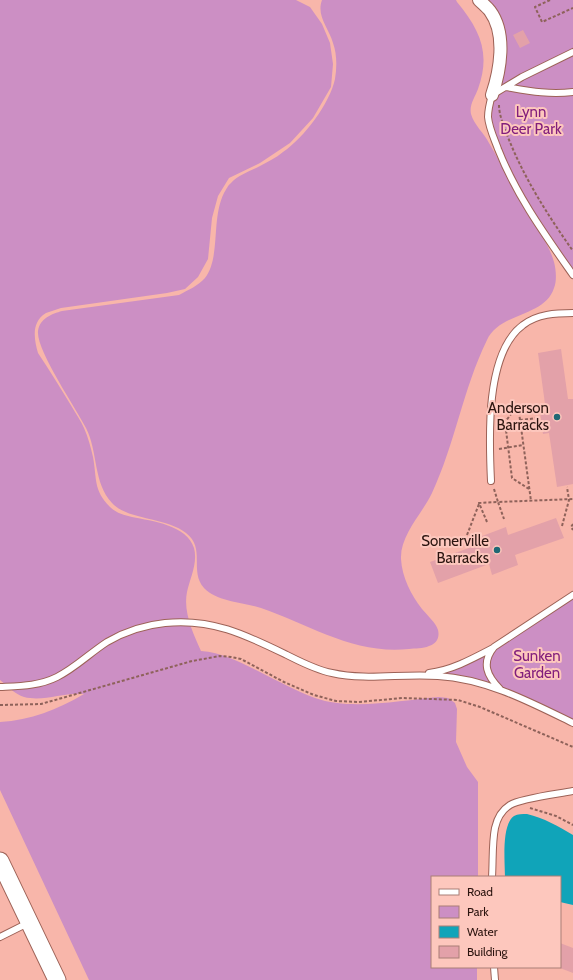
<svg xmlns="http://www.w3.org/2000/svg" width="573" height="980" viewBox="0 0 573 980" font-family="Cabin,sans-serif">
  <rect width="100%" height="100%" fill="#f8b6aa"/>
  <path fill="#cc8fc4" d="M 0,0 L 296,0 L 310,7 L 322,24 L 330,43 L 333,64 L 331,87 L 313,118 L 290,143 L 260,163 L 229,178 L 218,196 L 212,218 L 208,259 L 198,277 L 185,289 L 167,293 L 61,308 C 56,310 51,311 46,313 C 31,322 34,339 38,353 C 50,371 61,389 72,407 C 76,414 81,421 84,428 C 88,437 91,448 93,457 C 97,478 93,490 110,507 C 116,513 124,515 132,517 C 152,521 187,525 194,548 C 198,563 190,578 187,592 C 183,612 193,633 201,651 C 222,652 241,663 260,672 C 278,681 296,691 315,698 C 352,711 401,700 439,697 L 448,698 L 455,703 L 457,709 L 456,742 L 467,767 L 478,782 L 478,877 L 432,877 L 432,967 L 477,967 L 477,980 L 89,980 L 0,790 L 0,722 C 31,720 57,710 84,694 C 64,692 44,702 24,697 C 15,694 7,686 0,680 Z
    M 322,0 L 456,0 L 457,2 C 480,30 491,53 478,89 C 475,97 469,105 471,114 C 474,125 484,133 489,143 C 503,166 513,191 528,214 C 537,229 549,244 554,262 C 556,269 557,281 554,288 C 545,317 500,312 487,340 C 463,389 455,444 432,493 C 422,514 400,535 401,559 C 402,577 411,595 422,609 C 427,615 436,623 438,630 C 440,638 436,644 429,646 C 423,649 415,648 409,649 C 355,655 310,625 261,608 C 243,602 217,602 204,588 C 189,571 206,548 186,533 C 166,517 127,520 112,503 C 93,483 98,451 86,428 C 76,408 36,350 38,331 C 40,318 52,314 62,311 L 179,295 C 188,290 198,286 205,278 C 221,257 211,219 224,193 C 226,190 228,185 231,183 C 238,175 251,171 260,166 C 267,162 276,158 283,152 C 304,138 330,103 335,79 C 337,67 337,54 333,43 C 329,28 316,16 322,0 Z
    M 479,0 L 573,0 L 573,275 L 520,195 L 488,117 L 499,35 Z
    M 573,595 L 573,723 L 502,690 L 440,676 L 436,672 L 470,660 Z"/>
  <path fill="#10a4b9" d="M 527,814 C 544,818 558,826 573,835 L 573,905 L 560,902 L 560,877 L 505,877 C 505,863 501,825 514,816 C 518,814 522,814 527,814 Z"/>
  <path fill="#e3a1a9" d="M 523,30 L 530,43 L 520,48 L 513,35 Z
    M 561,349 L 568,399 L 573,399 L 573,484 L 557,487 L 549,433 L 543,434 L 539,405 L 545,404 L 538,353 Z
    M 556,518 L 564,538 L 515,555 L 518,565 L 492,575 L 489,564 L 438,583 L 430,562 L 480,544 L 477,538 L 506,527 L 508,535 Z
    M 560,943 L 573,948 L 573,973 L 560,968 Z"/>
  <g fill="none" stroke-linecap="round" stroke-linejoin="round">
    <g stroke="#9d6257" stroke-width="8">
      <path id="lane" d="M 573,52 L 522,77 L 492,95 C 490,102 488,109 488,117 C 489,128 494,138 498,149 C 516,195 545,235 573,275
        M 506,87 C 529,91 549,95 573,92
        M 491,481 C 489,438 485,353 523,325 C 537,314 556,313 573,313
        M 429,673 C 452,670 472,659 493,648
        M 0,687 C 20,686 39,686 57,677 C 75,668 90,653 107,642 C 124,632 145,625 165,623 C 212,618 246,635 287,655 C 301,662 316,670 332,673 C 367,681 402,673 438,676 C 487,679 530,702 573,723
        M 500,689 C 487,676 481,663 494,647 L 573,595
        M 492,877 C 493,862 492,843 495,828 C 497,819 502,810 510,805 C 522,798 558,794 573,791
        M 0,937 L 28,923
        M 494,967 L 495,980"/>
    </g>
    <g stroke="#9d6257" stroke-width="14">
      <path id="street" d="M 479,0 C 483,4 487,7 490,11 C 507,34 500,71 492,95"/>
    </g>
    <g stroke="#9d6257" stroke-width="19">
      <path id="secondary" d="M 0,861 L 57,980"/>
    </g>
    <path stroke="#8e625a" stroke-width="2" stroke-dasharray="3 2" stroke-linecap="butt" d="M 550,0 L 535,7 L 542,22 L 573,8
      M 499,105 C 499,114 503,124 506,132 C 522,175 547,214 573,251
      M 520,420 L 538,418
      M 499,449 L 523,445
      M 494,489 L 498,502 L 573,499
      M 529,489 L 512,478 L 505,422 L 518,405 L 531,501
      M 487,522 L 479,503 L 498,502 L 504,519
      M 573,524 L 571,527 L 573,530
      M 562,526 L 569,500 L 567,487
      M 467,535 L 479,504
      M 0,705 L 41,704 L 192,661 L 220,656 L 231,657 L 241,659 L 284,682 L 314,695 L 336,701 L 358,702 L 403,698 L 458,700 L 480,707 L 573,747
      M 530,808 L 556,816 L 573,825"/>
    <use href="#lane" stroke="#fff" stroke-width="6"/>
    <use href="#street" stroke="#fff" stroke-width="12"/>
    <use href="#secondary" stroke="#fff" stroke-width="17"/>
  </g>
  <g fill="#1f6875" stroke="#fdc7bd" stroke-width="1.5">
    <circle cx="557" cy="417" r="4"/>
    <circle cx="497" cy="550" r="4"/>
  </g>
  <g text-anchor="middle" stroke-width="4" stroke-linejoin="round" paint-order="stroke">
    <g font-size="15" fill="#821e7c" stroke="#fdc7bd">
      <text x="531" y="117">Lynn<tspan x="531" dy="17">Deer Park</tspan></text>
      <text x="537" y="661">Sunken<tspan x="537" dy="17">Garden</tspan></text>
    </g>
    <g font-size="15" fill="#2b140f" stroke="#fdc7bd" text-anchor="end">
      <text x="549" y="413">Anderson<tspan x="549" dy="17">Barracks</tspan></text>
      <text x="489" y="546">Somerville<tspan x="489" dy="17">Barracks</tspan></text>
    </g>
  </g>
  <rect x="431" y="876" width="130" height="92" fill="#fdc7bd" stroke="#a97f77"/>
  <rect x="439" y="889" width="20" height="6" fill="#ffffff" stroke="#a97f77"/>
  <text x="467" y="896" font-size="12" fill="#2b140f">Road</text>
  <rect x="439" y="906" width="20" height="12" fill="#cc8fc4" stroke="#a97f77"/>
  <text x="467" y="916" font-size="12" fill="#2b140f">Park</text>
  <rect x="439" y="926" width="20" height="12" fill="#10a4b9" stroke="#a97f77"/>
  <text x="467" y="936" font-size="12" fill="#2b140f">Water</text>
  <rect x="439" y="946" width="20" height="12" fill="#e3a1a9" stroke="#a97f77"/>
  <text x="467" y="956" font-size="12" fill="#2b140f">Building</text>
</svg>
